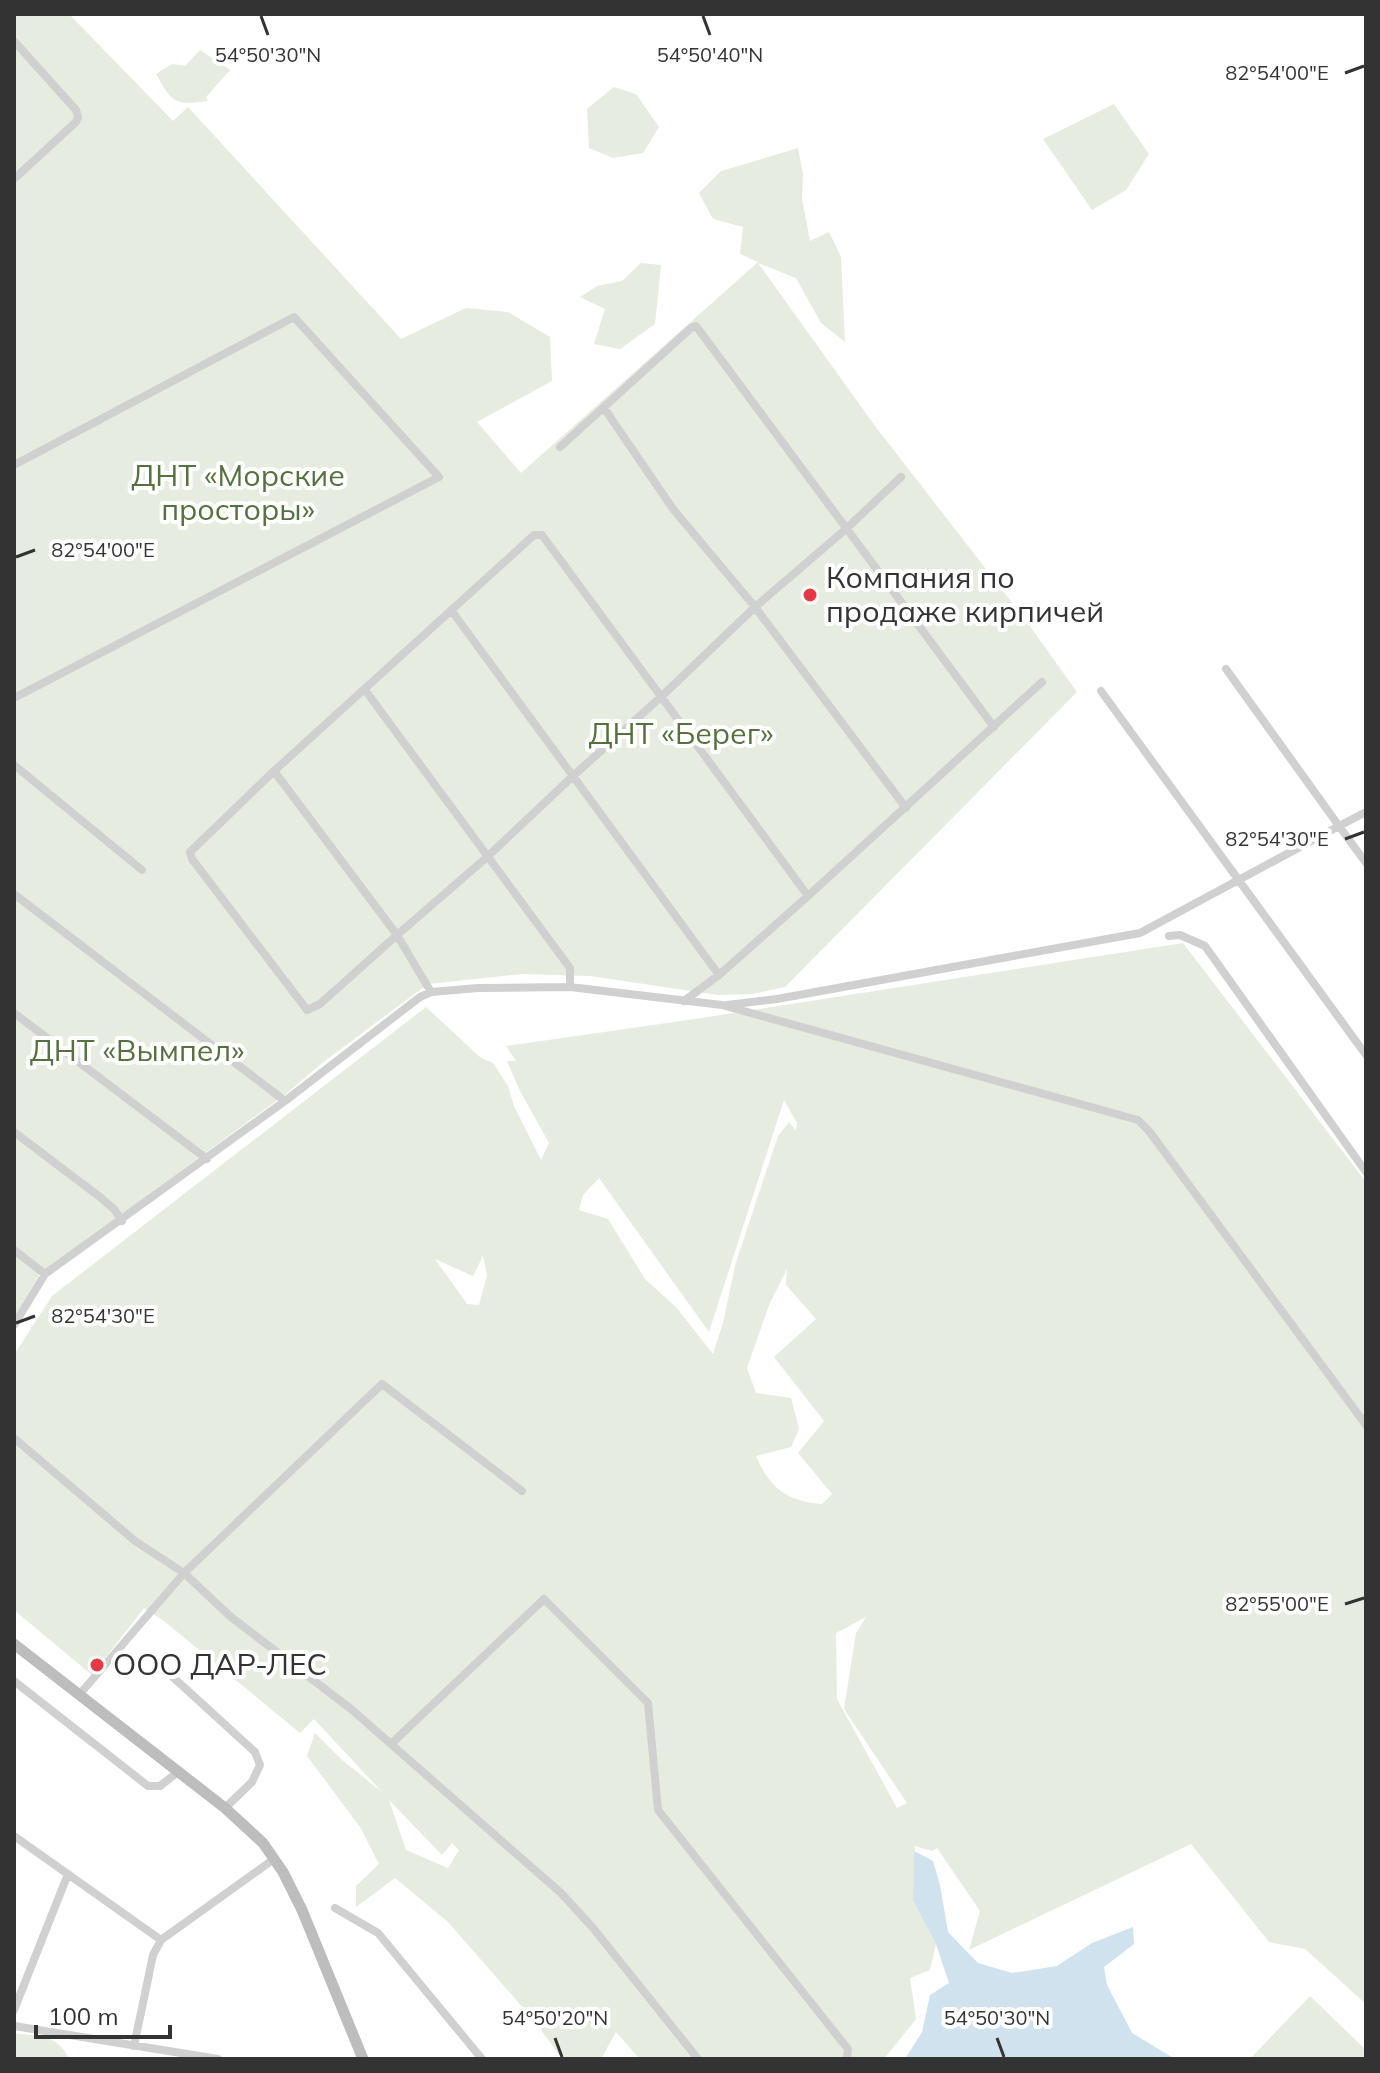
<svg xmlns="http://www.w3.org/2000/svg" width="1380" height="2073" viewBox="0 0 1380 2073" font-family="Mulish,sans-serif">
  <rect width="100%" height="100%" fill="#fff"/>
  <path fill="#e6ecdf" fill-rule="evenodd" d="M 14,14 L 69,14 L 173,121 L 188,107 L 401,339 L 466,308 L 508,312 L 550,337 L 552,381 L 477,422 L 521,473 L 758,262 L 740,254 L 743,227 L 713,219 L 699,193 L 721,171 L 798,148 L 803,174 L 802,198 L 810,241 L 829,232 L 841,257 L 845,342 L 821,323 L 796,278 L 758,263 L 875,426 L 1024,618 L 1077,692 L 785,987 L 752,994 L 718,995 L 590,976 L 523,974 L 428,984 L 322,1063 L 287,1093 L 39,1275 L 14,1318 Z
    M 200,50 L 230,70 L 206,97 L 208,101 C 174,106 172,102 156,74 L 172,64 L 185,66 Z
    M 614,87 L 636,94 L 659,127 L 643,153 L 613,158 L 589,148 L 587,109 Z
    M 1114,104 L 1149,154 L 1126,190 L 1092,210 L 1043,139 Z
    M 641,263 L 661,265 L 655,324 L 620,349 L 594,344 L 605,309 L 580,297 L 597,286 L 622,281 Z
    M 1183,943 L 1366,1182 L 1366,2004 L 1305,1949 L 1269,1942 L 1191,1844 L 969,1950 L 980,1911 L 937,1848 L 932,1851 L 915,1846 L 913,1901 L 936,1944 L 930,1970 L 910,1978 L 916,2019 L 884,2059 L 640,2059 L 616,2032 L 602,2057 L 603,2059 L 562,2059 L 533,2019 L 448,1922 L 395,1878 L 356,1907 L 356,1886 L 379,1864 L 360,1827 L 307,1756 L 315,1733 L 342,1760 L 382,1792 L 314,1719 L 300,1733 L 164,1621 L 144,1608 L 92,1675 L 14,1610 L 14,1355 L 52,1296 L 426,1007 L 481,1058 L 493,1063 L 508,1086 L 514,1106 L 541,1160 L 549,1143 L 519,1089 L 507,1061 L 516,1061 L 506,1046 L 695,1019 ZM 784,1100 L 797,1123 L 796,1131 L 789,1122 L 778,1136 L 736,1262 L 723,1323 L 713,1354 L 676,1307 L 645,1279 L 608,1219 L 579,1210 L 583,1195 L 599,1178 L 709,1332 ZM 483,1256 L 487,1275 L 479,1305 L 467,1304 L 435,1259 L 473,1276 ZM 787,1269 L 786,1285 L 816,1319 L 774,1357 L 824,1421 L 798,1453 L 832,1494 L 822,1504 C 788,1501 770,1489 756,1456 L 791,1447 L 799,1429 L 791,1398 L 756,1393 L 747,1368 L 769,1305 ZM 866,1617 L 856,1633 L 844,1709 L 907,1803 L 897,1808 L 837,1699 L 836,1633 ZM 389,1800 L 442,1855 L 452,1843 L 459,1850 L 448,1868 L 406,1850 Z
    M 1310,1996 L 1366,2050 L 1366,2059 L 1250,2059 Z
    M 14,2033 C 39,2037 57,2033 69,2059 L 14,2059 Z"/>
  <path fill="#cfe2ee" d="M 914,1851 L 933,1861 L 940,1885 L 948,1932 L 978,1963 L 1012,1973 L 1057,1966 L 1092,1943 L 1133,1927 L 1134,1944 L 1104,1967 L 1107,1985 L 1132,2033 L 1175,2059 L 905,2059 L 922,2032 L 930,1995 L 949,1983 L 936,1944 L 913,1901 Z"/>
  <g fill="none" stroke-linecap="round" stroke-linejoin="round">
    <path stroke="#d0d0d0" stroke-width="8" d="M 14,41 L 76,110 L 78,117 L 76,122 L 14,179
      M 604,408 L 673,509 L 755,607 L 906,808
      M 560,447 L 691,328 L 696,326 L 994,727
      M 14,465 L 294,317 L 439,477 L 14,698
      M 451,610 L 719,975
      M 1226,669 L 1339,826 L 1366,812
      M 365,690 L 570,968 L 570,987
      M 1101,691 L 1366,1055
      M 14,765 L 142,870
      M 274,771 L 397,935 L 320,1004 L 307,1010 L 192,859 L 190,852 L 274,771 L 534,535 L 542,535 L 808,896
      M 14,894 L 285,1101
      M 1169,936 L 1180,935 L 1205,946 L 1366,1172
      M 431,992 L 397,935 L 486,858 L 573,776 L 662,696 L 755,607 L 846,529 L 901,477
      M 684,1001 L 719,975 L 808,896 L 1042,682
      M 727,1005 L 777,999 L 1140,933 L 1339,826 L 1366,863
      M 14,1013 L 207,1159
      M 14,1132 L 100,1197 L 114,1209 L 122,1221
      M 14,1250 L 45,1274
      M 14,1325 L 45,1274 L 285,1101 L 420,997 L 431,992 L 478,988 L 570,987 L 722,1005 L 1138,1120 L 1149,1131 L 1366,1425
      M 14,1438 L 135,1541 L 184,1573 L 231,1617 L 351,1709 L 561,1893 L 593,1928 L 698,2059
      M 152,1658 L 255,1752 L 260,1765 L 252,1782 L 225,1808
      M 14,1681 L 148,1786 L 160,1786 L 178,1772
      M 79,1695 L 184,1573 L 382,1384 L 522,1491
      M 391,1744 L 544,1599 L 648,1703 L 658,1810 L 848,2049 L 847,2059
      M 14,1836 L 161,1940
      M 335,1908 L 378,1933 L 482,2059
      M 14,2010 L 68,1874
      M 14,2026 L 218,2059
      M 134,2046 L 153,1955 L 161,1940 L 274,1859"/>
    <path stroke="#bdbdbd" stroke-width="11" d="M 14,1644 L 225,1808 L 263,1843 L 283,1872 L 302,1910 L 363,2059"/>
  </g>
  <path fill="none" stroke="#333" stroke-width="3" d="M 261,16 L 268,35M 703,16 L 710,35M 1345,73 L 1364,66M 16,557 L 35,550M 1345,839 L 1364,832M 16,1323 L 35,1316M 1345,1604 L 1364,1598M 555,2038 L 562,2057M 997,2038 L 1004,2057"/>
  <g fill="#e63946" stroke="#fff" stroke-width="3">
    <circle cx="810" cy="595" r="8"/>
    <circle cx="97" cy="1665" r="8"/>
  </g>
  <g text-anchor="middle" stroke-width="8" stroke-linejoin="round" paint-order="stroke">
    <g font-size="30" fill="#56703f" stroke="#fff">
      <text x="238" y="486">ДНТ «Морские<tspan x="238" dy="34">просторы»</tspan></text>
      <text x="681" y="744">ДНТ «Берег»</text>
      <text x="137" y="1061">ДНТ «Вымпел»</text>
    </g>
    <g font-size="30" fill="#333" stroke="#fff" text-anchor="start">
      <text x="826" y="588">Компания по<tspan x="826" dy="34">продаже кирпичей</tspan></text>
      <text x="113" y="1675">ООО ДАР-ЛЕС</text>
    </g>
  </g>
  <g font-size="20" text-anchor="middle" fill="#333" stroke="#fff" stroke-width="8" stroke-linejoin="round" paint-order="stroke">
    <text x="710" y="62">54°50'40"N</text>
    <text x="268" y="62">54°50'30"N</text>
    <text x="1277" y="80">82°54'00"E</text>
    <text x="103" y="557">82°54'00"E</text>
    <text x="1277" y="846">82°54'30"E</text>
    <text x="103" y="1323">82°54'30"E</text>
    <text x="1277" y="1611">82°55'00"E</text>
    <text x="555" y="2025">54°50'20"N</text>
    <text x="997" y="2025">54°50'30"N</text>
  </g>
  <rect width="1380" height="2073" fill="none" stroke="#333333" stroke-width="32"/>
  <path d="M36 2025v12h134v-12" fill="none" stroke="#333333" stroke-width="4"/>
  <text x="48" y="2025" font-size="24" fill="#333333" stroke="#ffffff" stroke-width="6" paint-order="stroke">100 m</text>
</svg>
